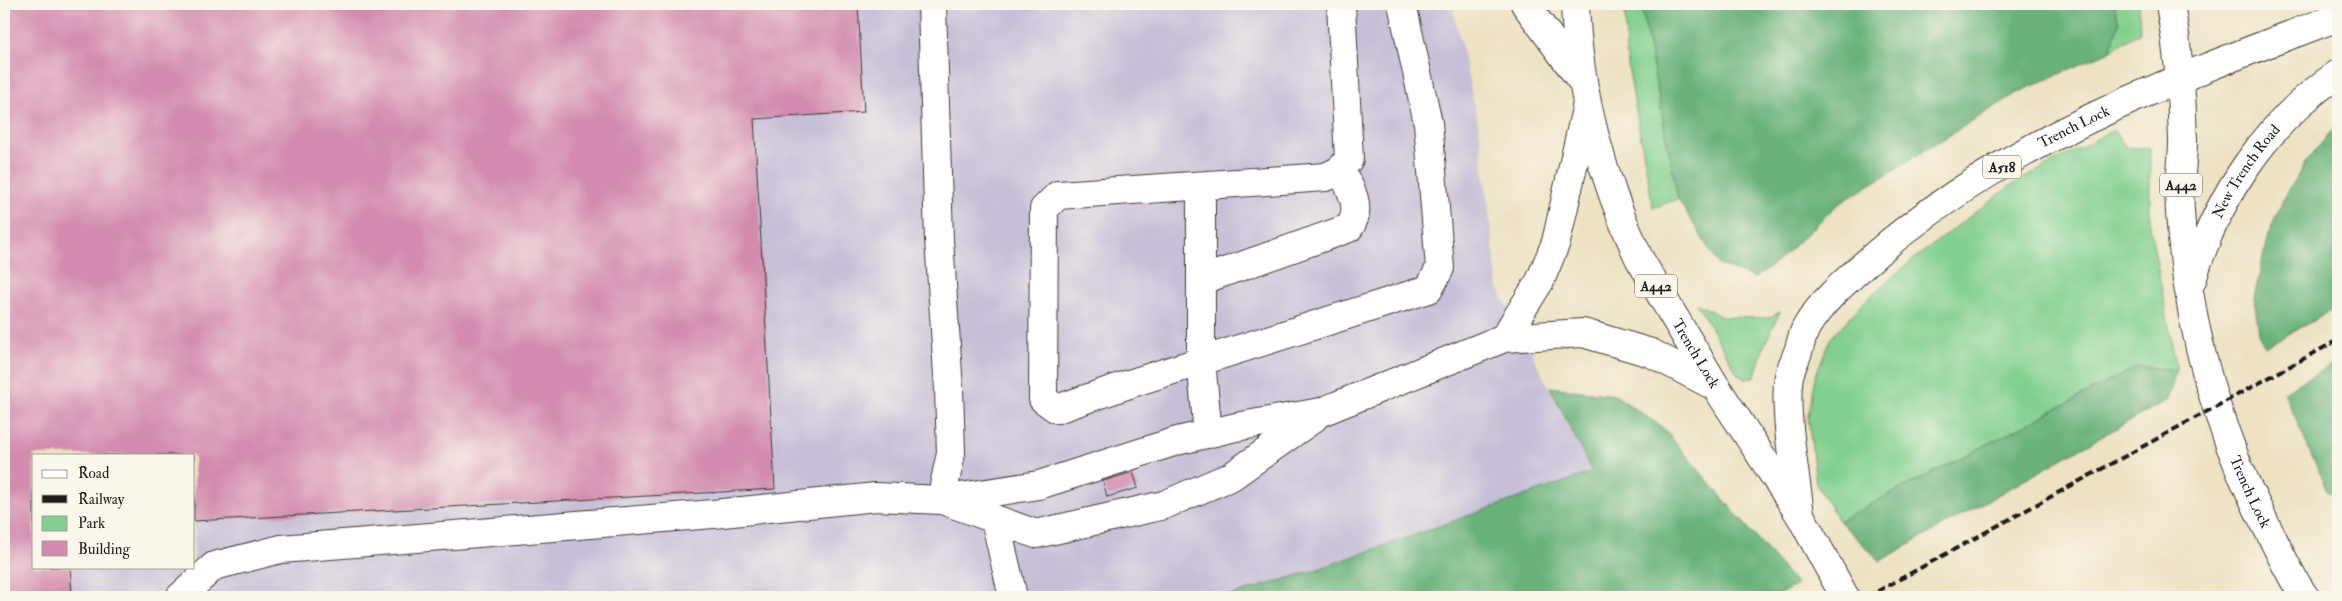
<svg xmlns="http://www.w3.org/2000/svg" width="2342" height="601" viewBox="0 0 2342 601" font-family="'IM FELL Double Pica',serif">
  <rect width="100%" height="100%" fill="#fbf7ec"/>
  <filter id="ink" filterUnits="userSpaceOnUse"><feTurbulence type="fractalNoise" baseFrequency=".02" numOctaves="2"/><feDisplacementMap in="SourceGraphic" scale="10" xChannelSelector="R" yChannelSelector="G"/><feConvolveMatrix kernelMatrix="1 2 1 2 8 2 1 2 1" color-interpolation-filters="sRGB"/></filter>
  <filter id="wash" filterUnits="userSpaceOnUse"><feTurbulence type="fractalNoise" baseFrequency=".0096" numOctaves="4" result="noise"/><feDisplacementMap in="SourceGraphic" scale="20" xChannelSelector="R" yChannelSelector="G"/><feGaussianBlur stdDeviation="1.12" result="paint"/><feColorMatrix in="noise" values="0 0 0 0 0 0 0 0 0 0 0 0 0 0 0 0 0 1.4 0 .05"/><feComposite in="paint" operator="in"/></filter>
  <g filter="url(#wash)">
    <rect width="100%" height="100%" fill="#eee2c3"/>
    <path fill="#c8bfd8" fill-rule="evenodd" d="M 4,4 L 1452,4 L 1478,121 L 1498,287 L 1592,472 L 1315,570 L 1226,597 L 4,597 ZM 34,455 L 194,455 L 194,567 L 34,567 Z"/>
    <path fill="#82d08f" stroke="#4f7656" d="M 1625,4 L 1641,4 L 1678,199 L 1653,208 L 1626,54 Z
      M 2114,4 L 2139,4 L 2140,32 L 2110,51 L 2119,23 Z
      M 2113,130 L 2126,147 L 2150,149 L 2150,227 L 2177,370 L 2139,366 L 1839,521 L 1816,484 L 1808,416 L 1815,377 L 1830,339 L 1861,305 L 1910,262 L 2010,186 Z
      M 1696,303 L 1722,317 L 1768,318 L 1780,312 L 1764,346 L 1755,376 L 1745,380 L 1738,374 Z"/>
    <path fill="#69b27a" stroke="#42674b" d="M 1641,4 L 2114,4 L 2119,23 L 2110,51 L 2017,93 L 1836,206 L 1777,262 L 1755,278 L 1719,265 L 1678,199 Z
      M 2338,124 L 2338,307 L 2265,347 L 2259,333 L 2254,298 L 2268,235 L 2283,200 L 2307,160 Z
      M 2338,361 L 2338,496 L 2327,491 L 2284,392 Z
      M 2139,366 L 2177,370 L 2167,400 L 1880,561 L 1839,521 Z
      M 1550,387 L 1615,395 L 1662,427 L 1797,585 L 1774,597 L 1226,597 L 1315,570 L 1592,472 Z"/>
    <g id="blocks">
      <path fill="#d38baf" d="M 4,4 L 858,4 L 864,112 L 754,119 L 775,489 L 194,521 L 194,455 L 34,455 L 34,567 L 70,567 L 72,597 L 4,597 Z
        M 1133,472 L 1138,488 L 1107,497 L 1103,481 Z"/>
    </g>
  </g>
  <g filter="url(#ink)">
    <use href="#blocks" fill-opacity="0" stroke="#3c3a35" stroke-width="1"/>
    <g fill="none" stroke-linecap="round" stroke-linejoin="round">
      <g stroke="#3c3a35" stroke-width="30">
        <path id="minor" d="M 932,4 L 939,240 L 949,389 L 951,453 L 941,500
          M 1341,4 L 1349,159 L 1340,170 L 1326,177 L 1058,195 L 1044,209 L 1043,399 L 1057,409 L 1132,383 L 1429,289 L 1440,268 L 1428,123 L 1402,4
          M 1525,4 L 1581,80
          M 1201,186 L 1201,361 L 1208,434
          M 1202,280 L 1349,228 C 1363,209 1351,188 1340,170
          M 1504,338 L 1540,281 L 1556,242 L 1587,104
          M 945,501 L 1036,534 L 1164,505 L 1232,476 L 1314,418
          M 995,519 L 1013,597
          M 180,597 L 214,566 L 281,549 L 713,514 L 876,497 L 941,500 L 1039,485 L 1177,441 L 1236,427 L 1321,412 L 1504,338 L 1583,333 L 1651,353 L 1716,387"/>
      </g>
      <g stroke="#3c3a35" stroke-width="30">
        <g id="highway">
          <path id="s1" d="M 1575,4 C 1578,91 1602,179 1639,258 L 1716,387 L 1800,515 L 1845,597"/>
          <path id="s2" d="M 2170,4 C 2178,48 2182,94 2183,140 C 2183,163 2178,188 2180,212 C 2187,326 2218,436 2272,537 C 2282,557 2292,579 2305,597"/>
          <path id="s3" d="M 2192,280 C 2216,199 2266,122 2338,74"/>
          <path id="s4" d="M 1800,515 C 1796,476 1783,413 1789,376 C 1791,367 1796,358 1799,349 C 1801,342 1803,332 1807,326 C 1824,298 1851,277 1875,255 C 2008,140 2176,78 2338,17"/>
        </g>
      </g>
      <use href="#minor" stroke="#fff" stroke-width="28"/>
      <use href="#highway" stroke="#fff" stroke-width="28"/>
      <path stroke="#1c1c1c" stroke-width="4" stroke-dasharray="8 4" stroke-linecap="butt" d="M 1867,597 L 2338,340"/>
    </g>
  </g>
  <g text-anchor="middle" stroke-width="4" stroke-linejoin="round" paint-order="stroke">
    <g fill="#fbf7ec" stroke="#5f5e5a" stroke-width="1">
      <rect x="1983" y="155.5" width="38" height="23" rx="4"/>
      <rect x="2160" y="173.5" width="42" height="23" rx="4"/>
      <rect x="1635" y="274.5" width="42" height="23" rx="4"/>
    </g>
    <g font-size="14" font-weight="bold" fill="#1c1c1c">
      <text x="2002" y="172">A518</text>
      <text x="2181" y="190">A442</text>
      <text x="1656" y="291">A442</text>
    </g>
    <g font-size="15" fill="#1c1c1c" stroke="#fbf7ec">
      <text dy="5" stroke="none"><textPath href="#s4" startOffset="529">Trench Lock</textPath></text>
      <text dy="5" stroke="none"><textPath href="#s3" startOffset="122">New Trench Road</textPath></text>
      <text dy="5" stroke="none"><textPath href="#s1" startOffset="375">Trench Lock</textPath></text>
      <text dy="5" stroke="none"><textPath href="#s2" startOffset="499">Trench Lock</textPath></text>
    </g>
  </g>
  <rect width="2342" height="601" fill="none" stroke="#fbf7ec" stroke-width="20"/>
  <rect x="32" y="454" width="162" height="115" fill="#fbf7ec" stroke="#a29f99"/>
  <rect x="42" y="470" width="25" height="8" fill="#ffffff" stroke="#a29f99"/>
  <text x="78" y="478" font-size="15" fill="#1c1c1c">Road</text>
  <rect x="42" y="495" width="25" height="8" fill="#1c1c1c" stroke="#a29f99"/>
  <text x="78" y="504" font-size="15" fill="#1c1c1c">Railway</text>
  <rect x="42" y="516" width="25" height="15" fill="#82d08f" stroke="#a29f99"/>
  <text x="78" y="528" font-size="15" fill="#1c1c1c">Park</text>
  <rect x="42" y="541" width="25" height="15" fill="#d38baf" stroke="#a29f99"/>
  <text x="78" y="554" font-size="15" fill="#1c1c1c">Building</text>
</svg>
